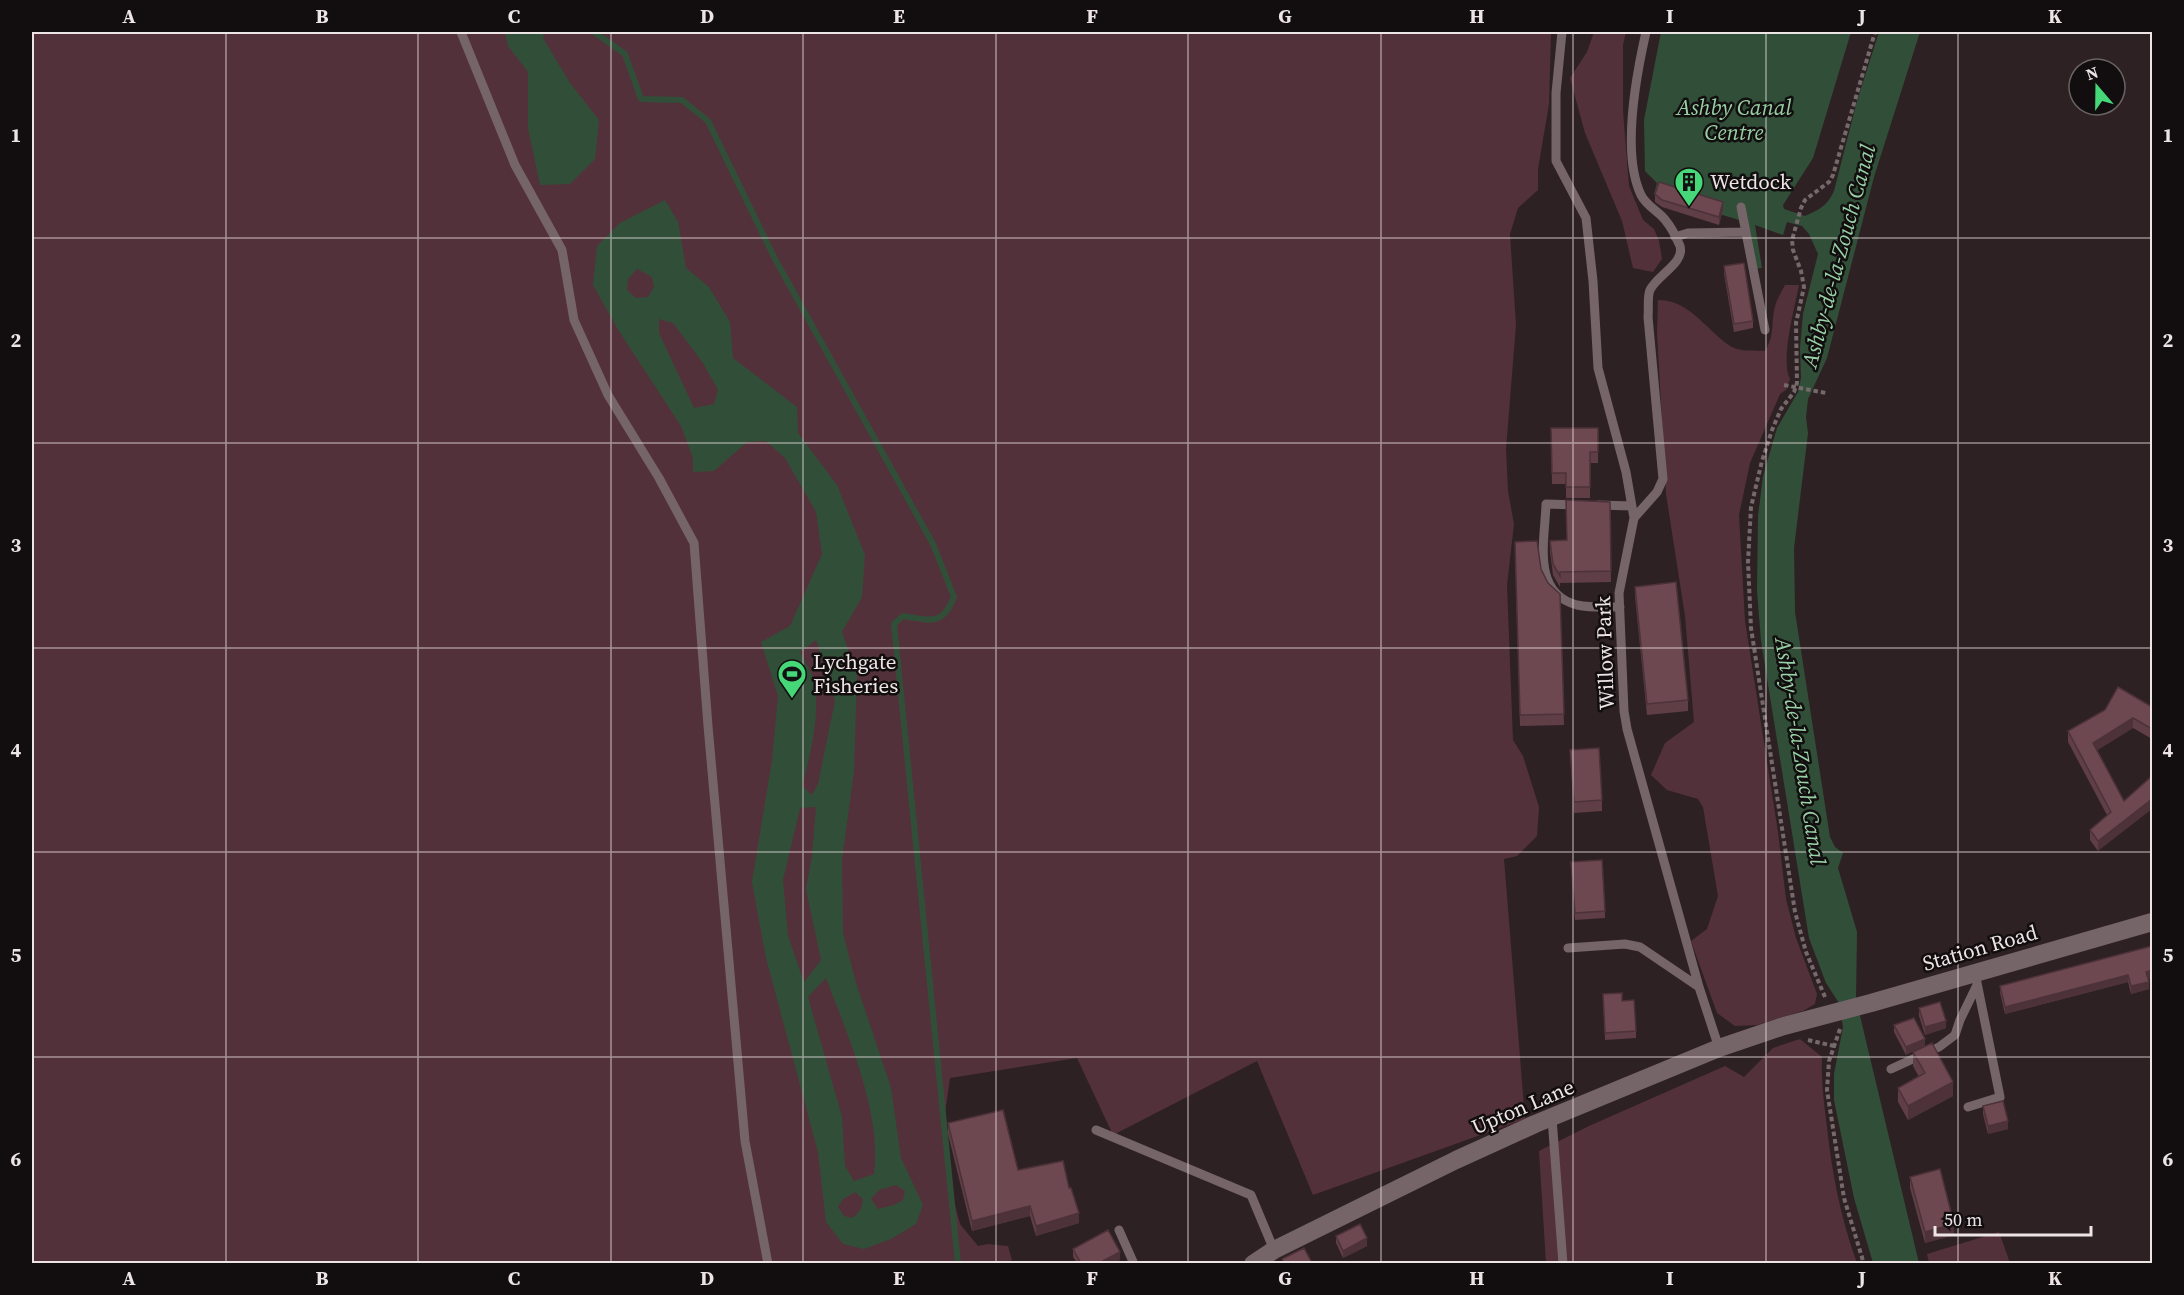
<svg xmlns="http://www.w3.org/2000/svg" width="2184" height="1295" viewBox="0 0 2184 1295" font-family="'Source Serif 4',serif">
  <rect width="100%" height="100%" fill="#2e2124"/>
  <path fill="#53313a" d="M 32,32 L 1551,32 L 1549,104 L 1538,169 L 1538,190 L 1518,208 L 1510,234 L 1516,325 L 1506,449 L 1508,491 L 1514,524 L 1507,585 L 1513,740 L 1523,756 L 1539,807 L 1537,836 L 1517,856 L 1504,859 L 1525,1119 L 1313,1195 L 1257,1061 L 1113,1135 L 1077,1058 L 950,1078 L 944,1121 L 951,1190 L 960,1224 L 978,1246 L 988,1244 L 1008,1246 L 1012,1260 L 1006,1263 L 32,1263 Z
    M 1594,32 L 1626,32 L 1623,45 L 1623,111 L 1629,186 L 1643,220 L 1654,229 L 1659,241 L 1662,259 L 1653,272 L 1633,268 L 1622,221 L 1585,133 L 1570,78 L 1587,52 Z
    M 1785,285 L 1799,285 C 1795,307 1780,360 1790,379 L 1786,390 L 1780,394 L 1750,463 L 1739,515 L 1745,621 L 1778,832 L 1786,899 L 1796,938 L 1817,994 L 1815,1004 L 1803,1011 L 1757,1025 L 1735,1026 L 1717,1013 L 1691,941 L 1707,929 L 1718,896 L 1703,807 L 1698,799 L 1667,790 L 1651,775 L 1665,743 L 1694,722 L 1685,616 L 1666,494 L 1657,332 L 1658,300 C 1690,299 1708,333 1732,347 C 1740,352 1756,350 1765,351 C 1776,333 1770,322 1776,303 C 1778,297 1782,291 1785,285 Z
    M 1800,1039 L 1822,1057 C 1821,1081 1824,1103 1827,1127 C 1832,1174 1841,1219 1857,1263 L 1546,1263 L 1539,1151 L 1589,1126 L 1725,1066 L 1744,1077 L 1773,1048 Z
    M 1999,1232 L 2010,1263 L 1929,1263 L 1927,1254 Z"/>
  <path fill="#314f38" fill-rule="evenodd" d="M 505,32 L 545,32 L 543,38 L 570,83 L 599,120 L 595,159 L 570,184 L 540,185 L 528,128 L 528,72 L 508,46 Z
    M 1661,32 L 1851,32 L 1813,158 L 1783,205 L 1784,209 L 1805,216 C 1819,210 1828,205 1834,191 L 1857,101 L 1879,32 L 1920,32 L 1874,177 L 1827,358 L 1808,399 L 1806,417 L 1808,433 L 1794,548 L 1795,612 L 1830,837 L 1835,847 L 1843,853 L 1838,868 L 1857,932 L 1856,999 L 1919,1263 L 1873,1263 L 1854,1198 L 1834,1100 L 1834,1074 L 1843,1027 L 1839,1003 L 1826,983 L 1809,938 L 1761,641 L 1757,591 L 1758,516 L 1763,476 L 1777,428 L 1798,392 L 1801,378 L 1800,348 L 1803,314 L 1818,254 L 1809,234 L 1802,226 L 1787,222 L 1783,235 L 1755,225 L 1762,268 L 1751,269 L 1739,220 L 1654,194 L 1657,183 L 1645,171 L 1644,120 Z
    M 665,200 L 678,222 L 686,268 L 709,287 L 730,322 L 733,358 L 797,407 L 798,433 L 837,485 L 865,555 L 862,597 L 842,632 L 857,675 L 854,771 L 842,860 L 843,933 L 856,983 L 891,1088 L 901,1158 L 923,1205 L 916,1224 L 891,1239 L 864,1249 L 843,1244 L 826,1222 L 818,1152 L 766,958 L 752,882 L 772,760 L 778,696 L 761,642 L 790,626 L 822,554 L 816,512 L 785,458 L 766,441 L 747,442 L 714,471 L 693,472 L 693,458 L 681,426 L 617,328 L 593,285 L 597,246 L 620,223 ZM 637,269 L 652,277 L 654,287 L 648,297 L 636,298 L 627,290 L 628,279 ZM 659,319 L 673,323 L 703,363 L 718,390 L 714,404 L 694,408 L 659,333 ZM 816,640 L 835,701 L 818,784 L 812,795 L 802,786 C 810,757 822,708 813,678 C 810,669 804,661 800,652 ZM 816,807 L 812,856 L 806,889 L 821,960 L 804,982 L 788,936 L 783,880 L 800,808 ZM 826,978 C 848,1036 882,1113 874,1174 L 854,1181 L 845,1166 L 842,1117 L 808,997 ZM 896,1185 L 905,1191 L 903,1200 L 894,1205 L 878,1209 L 871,1199 L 879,1190 ZM 855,1192 L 863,1199 L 861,1209 L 853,1218 L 844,1216 L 838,1207 L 843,1199 Z"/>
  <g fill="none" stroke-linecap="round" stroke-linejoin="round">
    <path stroke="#314f38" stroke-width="6" d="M 594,32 L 625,54 L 641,99 L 682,100 L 708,121 L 774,257 L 933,544 L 954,597 C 942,627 930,620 903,616 L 894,624 L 958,1264"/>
    <path stroke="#75696c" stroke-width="4" stroke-dasharray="4.5 3" stroke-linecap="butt" d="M 1784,385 L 1826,393
      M 1825,997 L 1806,952 L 1795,912 L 1751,628 L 1748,562 L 1751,507 L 1762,461 L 1772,430 L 1781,409 L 1794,392 L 1797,383 L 1796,323 L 1804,287 L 1801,271 L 1793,250 L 1792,240 L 1801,208 L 1805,200 L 1829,182 L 1833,175 L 1875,32
      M 1840,1029 L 1829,1061 L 1827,1090 L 1844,1198 L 1864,1264
      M 1808,1040 L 1834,1046"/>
    <path stroke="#756568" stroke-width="9" d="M 461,32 L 515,165 L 562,250 L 574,320 L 608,395 L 659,478 L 694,543 L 708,726 L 745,1141 L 768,1264
      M 1562,32 L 1556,93 L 1556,161 L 1586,218 L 1593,281 L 1598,368 L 1626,472 L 1634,518
      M 1646,32 C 1636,76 1621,153 1641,195 C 1647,207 1659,211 1666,221 C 1671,227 1677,239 1680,246 C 1685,263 1657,275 1650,290 C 1647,297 1649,309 1648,317 L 1663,479 L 1657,492 L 1634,518 L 1619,593 L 1624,711 L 1627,729 L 1699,987 L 1719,1048
      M 1741,207 L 1765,330
      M 1675,237 L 1688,233 L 1746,232
      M 1578,505 L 1546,504 C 1545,540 1531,593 1577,605 C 1591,608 1606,607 1620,607
      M 1598,505 L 1632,506
      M 1568,948 L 1625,944 L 1640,947 L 1699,987
      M 1891,1069 L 1939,1047 L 1955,1035 L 1960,1020 L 1977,985
      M 1968,1107 L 2000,1097 L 1975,973
      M 1552,1118 L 1563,1264
      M 1096,1130 L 1251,1195 L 1274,1250
      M 1119,1230 L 1134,1264"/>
    <path stroke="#756568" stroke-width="18" d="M 1253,1264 L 1274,1250 L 1456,1160 L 1535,1124 L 1719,1048 L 1784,1026 L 1871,1003 L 2152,922"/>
  </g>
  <path fill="#5f3e46" d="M 1655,194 L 1723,209 L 1719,225 L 1662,207 L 1655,202 Z
    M 1724,266 L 1753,321 L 1753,328 L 1734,332 L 1724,274 Z
    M 1551,428 L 1598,428 L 1598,463 L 1590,463 L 1590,498 L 1566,498 L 1566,484 L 1552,484 Z
    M 1610,502 L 1611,582 L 1560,583 L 1560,587 L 1553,575 L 1550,552 L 1550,541 L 1567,540 Z
    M 1515,553 L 1541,569 L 1548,583 L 1560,594 L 1564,725 L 1520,726 Z
    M 1635,587 L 1688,700 L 1688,711 L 1647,715 L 1635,597 Z
    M 2152,707 L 2152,739 L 2133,728 L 2097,750 L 2124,801 L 2098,851 L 2090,840 L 2090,830 L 2107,815 L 2068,742 L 2068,731 Z
    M 1570,750 L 1602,800 L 1602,811 L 1574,813 Z
    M 1571,862 L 1605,911 L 1605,918 L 1575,920 Z
    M 2152,946 L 2152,978 L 2148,979 L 2149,989 L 2131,994 L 2128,982 L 2005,1014 L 2000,993 L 2000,986 Z
    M 1603,994 L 1622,1001 L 1636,1031 L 1636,1038 L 1605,1040 Z
    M 1919,1008 L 1946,1028 L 1925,1035 L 1919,1016 Z
    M 1894,1025 L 1925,1039 L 1906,1055 L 1894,1032 Z
    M 1913,1052 L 1953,1096 L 1908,1120 L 1898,1102 L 1898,1088 L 1919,1077 L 1913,1066 Z
    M 1983,1106 L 2008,1129 L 1988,1134 L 1983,1114 Z
    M 948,1123 L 1018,1170 L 1069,1188 L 1079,1223 L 1036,1236 L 1030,1216 L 972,1231 L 948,1134 Z
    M 1910,1177 L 1954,1235 L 1925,1243 L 1910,1188 Z
    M 1336,1236 L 1367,1246 L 1343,1258 L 1336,1243 Z
    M 1073,1249 L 1120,1260 L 1113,1263 L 1077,1263 L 1073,1257 Z"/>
  <path fill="#4d3239" d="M 1723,202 L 1723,209 L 1719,225 L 1719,217 Z
    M 2133,718 L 2133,728 L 2093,753 L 2093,743 Z
    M 2152,799 L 2152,809 L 2098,851 L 2098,841 Z
    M 2152,970 L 2152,978 L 2146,980 L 2146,972 Z
    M 2128,975 L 2128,982 L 2005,1014 L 2005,1007 Z
    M 2149,982 L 2149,989 L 2131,994 L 2131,986 Z
    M 1946,1021 L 1946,1028 L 1925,1035 L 1925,1027 Z
    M 1925,1039 L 1925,1046 L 1906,1055 L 1906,1047 Z
    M 1953,1082 L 1953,1096 L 1908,1120 L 1908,1106 Z
    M 2008,1121 L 2008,1129 L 1988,1134 L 1988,1126 Z
    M 1030,1206 L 1030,1216 L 972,1231 L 972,1221 Z
    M 1079,1213 L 1079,1223 L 1036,1236 L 1036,1226 Z
    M 1954,1224 L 1954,1235 L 1925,1243 L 1925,1232 Z
    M 1367,1238 L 1367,1246 L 1343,1258 L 1343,1251 Z
    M 1120,1252 L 1120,1260 L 1113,1263 L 1099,1263 Z"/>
  <path fill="#6e4851" stroke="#4d3239" stroke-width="1.5" d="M 1659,182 L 1723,202 L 1719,217 L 1662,200 L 1655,194 Z
    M 1744,263 L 1753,321 L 1734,324 L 1724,266 Z
    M 1551,428 L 1598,428 L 1598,452 L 1590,452 L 1590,487 L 1566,487 L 1566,473 L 1552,473 Z
    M 1566,500 L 1610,502 L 1611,571 L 1560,572 L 1560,576 L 1553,564 L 1550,541 L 1567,540 Z
    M 1537,541 L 1541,569 L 1548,583 L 1560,594 L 1564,714 L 1520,715 L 1515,542 Z
    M 1676,582 L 1688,700 L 1647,704 L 1635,587 Z
    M 2118,687 L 2152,707 L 2152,729 L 2133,718 L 2093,743 L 2124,801 L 2152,776 L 2152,799 L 2098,841 L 2090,830 L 2111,812 L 2068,731 L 2105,710 Z
    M 1599,748 L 1602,800 L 1574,802 L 1570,750 Z
    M 1602,860 L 1605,911 L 1575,913 L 1571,862 Z
    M 2152,946 L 2152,970 L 2146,972 L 2149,982 L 2131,986 L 2128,975 L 2005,1007 L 2000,986 Z
    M 1622,993 L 1622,1001 L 1634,1000 L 1636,1031 L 1605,1033 L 1603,994 Z
    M 1940,1002 L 1946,1021 L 1925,1027 L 1919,1008 Z
    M 1914,1018 L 1925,1039 L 1906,1047 L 1894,1025 Z
    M 1932,1043 L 1953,1082 L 1908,1106 L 1898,1088 L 1925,1073 L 1913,1052 Z
    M 2003,1101 L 2008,1121 L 1988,1126 L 1983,1106 Z
    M 1003,1110 L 1018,1170 L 1063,1161 L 1069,1188 L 1071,1188 L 1079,1213 L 1036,1226 L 1030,1206 L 972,1221 L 948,1123 Z
    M 1940,1169 L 1954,1224 L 1925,1232 L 1910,1177 Z
    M 1360,1224 L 1367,1238 L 1343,1251 L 1336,1236 Z
    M 1108,1230 L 1120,1252 L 1099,1263 L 1081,1263 L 1073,1249 Z
    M 1304,1248 L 1312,1263 L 1284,1263 L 1282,1259 Z"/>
  <path fill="none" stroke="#ede4e6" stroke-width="1.5" stroke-opacity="0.55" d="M 226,32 L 226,1264M 418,32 L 418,1264M 611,32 L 611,1264M 803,32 L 803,1264M 996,32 L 996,1264M 1188,32 L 1188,1264M 1381,32 L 1381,1264M 1573,32 L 1573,1264M 1766,32 L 1766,1264M 1958,32 L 1958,1264M 32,238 L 2152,238M 32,443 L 2152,443M 32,648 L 2152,648M 32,852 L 2152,852M 32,1057 L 2152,1057"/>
  <defs>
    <g id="building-pin" transform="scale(1.5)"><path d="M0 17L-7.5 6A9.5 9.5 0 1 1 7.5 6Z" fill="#46d779" stroke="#120d0e"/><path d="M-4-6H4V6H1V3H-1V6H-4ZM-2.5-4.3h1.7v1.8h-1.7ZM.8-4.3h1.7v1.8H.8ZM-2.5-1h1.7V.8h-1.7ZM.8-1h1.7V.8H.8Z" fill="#111"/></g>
    <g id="stadium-pin" transform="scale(1.5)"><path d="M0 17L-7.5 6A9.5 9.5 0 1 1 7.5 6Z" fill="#46d779" stroke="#120d0e"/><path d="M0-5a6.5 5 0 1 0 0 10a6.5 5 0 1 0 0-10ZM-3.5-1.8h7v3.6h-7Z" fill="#111"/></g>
  </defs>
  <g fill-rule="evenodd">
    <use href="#building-pin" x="1689" y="182"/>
    <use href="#stadium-pin" x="792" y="674"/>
  </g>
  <g text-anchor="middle" stroke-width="5" stroke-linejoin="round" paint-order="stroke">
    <g font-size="21" fill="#ede4e6" stroke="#120d0e" text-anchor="start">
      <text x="1710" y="189">Wetdock</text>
      <text x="813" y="669">Lychgate<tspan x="813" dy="24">Fisheries</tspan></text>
    </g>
    <g font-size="21" fill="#ede4e6" stroke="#120d0e">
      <text transform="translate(1605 653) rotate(-92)" y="7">Willow Park</text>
      <text transform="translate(1980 948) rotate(-16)" y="7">Station Road</text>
      <text transform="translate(1523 1107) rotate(-23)" y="7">Upton Lane</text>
    </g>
    <g font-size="22" font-style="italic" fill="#98d0a5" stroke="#120d0e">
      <text x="1734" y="115">Ashby Canal<tspan x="1734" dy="25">Centre</tspan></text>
      <text transform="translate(1838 256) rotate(-75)" y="8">Ashby-de-la-Zouch Canal</text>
      <text transform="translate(1801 751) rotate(81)" y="8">Ashby-de-la-Zouch Canal</text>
    </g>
  </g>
  <rect width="2184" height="1295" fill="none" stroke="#120d0e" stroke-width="66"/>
  <g transform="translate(2097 87) rotate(340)"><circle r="28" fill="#120d0e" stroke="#6a6364" stroke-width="1.5"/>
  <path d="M0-4.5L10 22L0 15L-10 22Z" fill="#46d779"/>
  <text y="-9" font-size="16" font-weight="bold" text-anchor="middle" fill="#ede4e6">N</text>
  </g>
  <path d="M1935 1226v9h156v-9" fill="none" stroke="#ede4e6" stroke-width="3"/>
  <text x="1944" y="1226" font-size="18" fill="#ede4e6" stroke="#120d0e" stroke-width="4.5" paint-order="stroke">50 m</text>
  <rect x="33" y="33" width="2118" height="1229" fill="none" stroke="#ede4e6" stroke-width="2"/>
  <g font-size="20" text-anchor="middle" font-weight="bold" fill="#ede4e6">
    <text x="129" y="23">A</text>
    <text x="322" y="23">B</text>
    <text x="514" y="23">C</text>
    <text x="707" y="23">D</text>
    <text x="899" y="23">E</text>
    <text x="1092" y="23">F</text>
    <text x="1285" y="23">G</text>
    <text x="1477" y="23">H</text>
    <text x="1670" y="23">I</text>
    <text x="1862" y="23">J</text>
    <text x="2055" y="23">K</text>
    <text x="16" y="142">1</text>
    <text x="2168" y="142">1</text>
    <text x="16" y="347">2</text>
    <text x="2168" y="347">2</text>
    <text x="16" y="552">3</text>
    <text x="2168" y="552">3</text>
    <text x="16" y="757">4</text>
    <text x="2168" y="757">4</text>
    <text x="16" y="962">5</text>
    <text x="2168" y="962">5</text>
    <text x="16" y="1166">6</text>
    <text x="2168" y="1166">6</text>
    <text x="129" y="1285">A</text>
    <text x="322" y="1285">B</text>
    <text x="514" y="1285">C</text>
    <text x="707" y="1285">D</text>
    <text x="899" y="1285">E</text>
    <text x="1092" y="1285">F</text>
    <text x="1285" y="1285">G</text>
    <text x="1477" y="1285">H</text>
    <text x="1670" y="1285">I</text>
    <text x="1862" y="1285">J</text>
    <text x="2055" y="1285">K</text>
  </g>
</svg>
